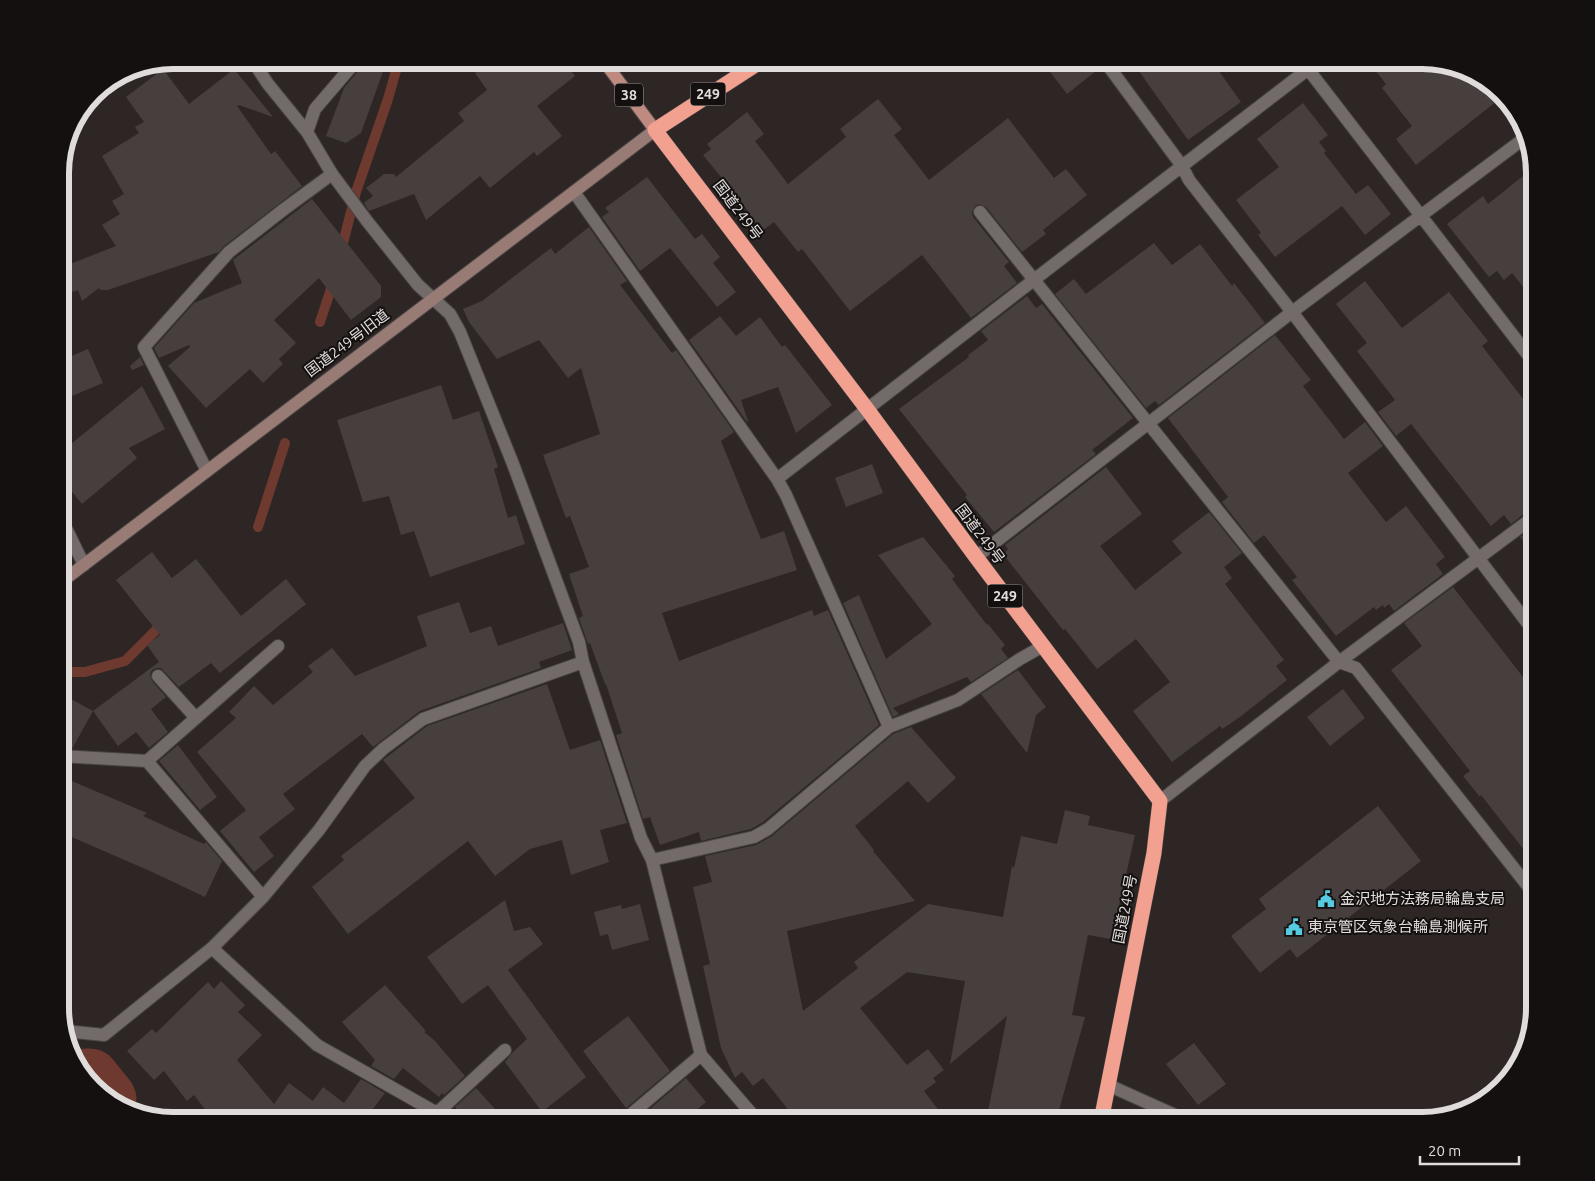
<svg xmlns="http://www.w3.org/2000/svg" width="1595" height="1181" viewBox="0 0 1595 1181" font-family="Ubuntu,'Noto Sans JP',sans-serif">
  <rect width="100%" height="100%" fill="#2d2625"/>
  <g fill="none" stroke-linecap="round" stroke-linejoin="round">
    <path stroke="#6e3a30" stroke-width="10" d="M 341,251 L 356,192 L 388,99 L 399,60
      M 320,322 L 334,280
      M 258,527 L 285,443
      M 60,672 L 85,672 L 125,661 L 158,628"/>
    <path stroke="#6e3a30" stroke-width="59" d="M 87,1078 L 90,1078 L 107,1099"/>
  </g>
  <path fill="#463f3e" d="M 365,60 L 385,66 L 361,133 L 346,143 L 326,136 L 344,88 L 363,65 Z
    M 492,60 L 563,60 L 575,76 L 537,106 L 562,136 L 537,156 L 534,152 L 490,188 L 480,176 L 426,220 L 414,194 L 369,211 L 364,203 L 373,196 L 366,188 L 384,174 L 394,174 L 396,177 L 464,121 L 458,113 L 487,90 L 475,73 Z
    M 1041,60 L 1096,60 L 1100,68 L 1067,94 Z
    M 1131,60 L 1211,60 L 1241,102 L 1188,140 Z
    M 1367,60 L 1422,60 L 1491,83 L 1502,97 L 1416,165 L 1396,139 L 1412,126 L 1382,88 L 1386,84 Z
    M 163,69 L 189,104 L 234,69 L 273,117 L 239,105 L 237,106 L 271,154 L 275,151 L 302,186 L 224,246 L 219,252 L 108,290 L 100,290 L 99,288 L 82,301 L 78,290 L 60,296 L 60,268 L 116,246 L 102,225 L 120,214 L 112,201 L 124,194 L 102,156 L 139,133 L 135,127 L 144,122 L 126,97 Z
    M 878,99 L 902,129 L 894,135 L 929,180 L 1008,118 L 1054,178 L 1066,169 L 1087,195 L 1043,230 L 1046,234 L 1022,252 L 986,207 L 979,204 L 975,206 L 972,213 L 973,217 L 1009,262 L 1004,266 L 1017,283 L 971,318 L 922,255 L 850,311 L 802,249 L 798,252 L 774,222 L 762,231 L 739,199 L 703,155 L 711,149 L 707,144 L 747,112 L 764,134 L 755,141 L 788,184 L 846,137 L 840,129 Z
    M 1303,103 L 1328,135 L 1319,142 L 1326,151 L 1324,153 L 1356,194 L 1368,185 L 1391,214 L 1365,235 L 1342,206 L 1275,257 L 1258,235 L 1261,233 L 1236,200 L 1279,167 L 1257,139 Z
    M 1523,176 L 1535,192 L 1535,302 L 1512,273 L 1504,280 L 1497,271 L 1489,277 L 1447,224 L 1483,196 L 1488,204 Z
    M 647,177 L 695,239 L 702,234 L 720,257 L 713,263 L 736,292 L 717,307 L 670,248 L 640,271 L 602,217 L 609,212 L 605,208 Z
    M 312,199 L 381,286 L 381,297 L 351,320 L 319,278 L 274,320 L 296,343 L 279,359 L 283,364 L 263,383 L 250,369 L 206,408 L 168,366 L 190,347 L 189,345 L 159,358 L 154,348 L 194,303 L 242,283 L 233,260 Z
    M 589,227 L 627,281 L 620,285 L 672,353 L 676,350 L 734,432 L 721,441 L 761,539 L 784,531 L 797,570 L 662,613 L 679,661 L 812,610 L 814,616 L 828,610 L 879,725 L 763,822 L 751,829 L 701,841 L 699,832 L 660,845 L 650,817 L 643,819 L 616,735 L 622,733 L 606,684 L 605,684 L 590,643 L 588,644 L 579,618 L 583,616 L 569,574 L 589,567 L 570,516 L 566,518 L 543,455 L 600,434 L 581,368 L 568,378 L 539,340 L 497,359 L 469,322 L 463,309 L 482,301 L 551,248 L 555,254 Z
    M 1154,243 L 1172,265 L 1200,244 L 1232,286 L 1234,283 L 1265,323 L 1159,405 L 1155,401 L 1146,408 L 1055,294 L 1074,279 L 1086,294 Z
    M 1365,281 L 1402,328 L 1449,292 L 1488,341 L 1482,346 L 1535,414 L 1535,508 L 1530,509 L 1511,524 L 1504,515 L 1491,526 L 1411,424 L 1396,436 L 1378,412 L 1395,400 L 1357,351 L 1367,343 L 1336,304 Z
    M 1027,296 L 1036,308 L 1042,304 L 1133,418 L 1092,450 L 1096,454 L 994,532 L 965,497 L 967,495 L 899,409 L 969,357 L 968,355 L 988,340 L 981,331 Z
    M 720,316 L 736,336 L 760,317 L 782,347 L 785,345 L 832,405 L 796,433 L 778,387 L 741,400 L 748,421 L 747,422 L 689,340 Z
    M 1275,335 L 1311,380 L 1303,386 L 1344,439 L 1365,422 L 1383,446 L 1348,473 L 1386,522 L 1406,506 L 1445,557 L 1436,564 L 1443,574 L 1394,611 L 1389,604 L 1384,608 L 1383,605 L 1376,610 L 1374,607 L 1336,636 L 1292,580 L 1297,577 L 1264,535 L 1254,543 L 1222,502 L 1228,497 L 1168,418 Z
    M 88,349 L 103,383 L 60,401 L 60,361 Z
    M 140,357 L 144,365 L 132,370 L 130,366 Z
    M 441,385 L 453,420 L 479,411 L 498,467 L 494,469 L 508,518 L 516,515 L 525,544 L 430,577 L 414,531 L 401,535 L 389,496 L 363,502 L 337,420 Z
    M 142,386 L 165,429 L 129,448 L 137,458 L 82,504 L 60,477 L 60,453 Z
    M 872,464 L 883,493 L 846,507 L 835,478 Z
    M 1106,467 L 1142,514 L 1100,546 L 1135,590 L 1182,553 L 1172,541 L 1209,512 L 1242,553 L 1224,567 L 1232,578 L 1225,584 L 1284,660 L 1276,666 L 1287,680 L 1240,717 L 1222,729 L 1220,726 L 1172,762 L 1133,711 L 1170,682 L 1136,639 L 1097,669 L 1065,629 L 1063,630 L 1003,554 L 1008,549 L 1005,545 Z
    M 1535,526 L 1535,556 L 1520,537 Z
    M 923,537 L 955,576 L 952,579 L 987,625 L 988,624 L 1005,645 L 1001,649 L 1008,658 L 971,682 L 967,677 L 893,708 L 899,714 L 893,717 L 843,603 L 859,595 L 886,659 L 932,624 L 878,555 Z
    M 152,552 L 172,578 L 196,559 L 241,616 L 286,579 L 306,604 L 220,673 L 211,663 L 179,687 L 161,668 L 157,668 L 152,670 L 150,674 L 152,681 L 166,697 L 151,709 L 168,732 L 149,748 L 136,732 L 118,746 L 93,711 L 159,662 L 147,645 L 160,635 L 116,580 Z
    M 1453,587 L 1523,677 L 1524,676 L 1535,689 L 1535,864 L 1481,795 L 1480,797 L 1463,776 L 1470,771 L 1391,670 L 1422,646 L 1404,623 Z
    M 459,602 L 470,633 L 491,626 L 498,646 L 563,623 L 572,650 L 539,662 L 541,668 L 420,711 L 373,747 L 362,734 L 283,794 L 295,809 L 259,837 L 274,856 L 254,872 L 220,831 L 246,810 L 197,752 L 236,718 L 229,712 L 254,686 L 273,705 L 313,672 L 308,666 L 332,648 L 355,676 L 427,646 L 417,616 Z
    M 1018,670 L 1046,707 L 1036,715 L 1027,753 L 981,694 Z
    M 547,684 L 570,750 L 600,740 L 627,823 L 600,830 L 609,862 L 571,875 L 562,840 L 530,849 L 495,876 L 468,841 L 348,934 L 312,887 L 344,860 L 341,856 L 415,798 L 383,760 L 427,726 Z
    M 1343,689 L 1365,718 L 1330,746 L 1307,717 Z
    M 60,693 L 93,711 L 72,749 L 60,748 Z
    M 911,727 L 956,778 L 928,803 L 908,781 L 855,826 L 874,850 L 873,851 L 915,901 L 787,931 L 803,1011 L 858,968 L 854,962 L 928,904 L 1003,917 L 1012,866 L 1014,868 L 1021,836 L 1057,844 L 1065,810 L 1090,816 L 1088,825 L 1135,835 L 1118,910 L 1121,911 L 1116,940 L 1088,935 L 1072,1015 L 1085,1017 L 1056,1121 L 986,1121 L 1007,1016 L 950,1064 L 965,981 L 907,972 L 860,1008 L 907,1065 L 928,1049 L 944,1070 L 933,1078 L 936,1082 L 924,1091 L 947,1121 L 797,1121 L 763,1078 L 753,1086 L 742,1072 L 735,1078 L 721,1048 L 703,966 L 710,964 L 693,887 L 712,882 L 705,856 L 756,845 L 772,836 L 893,734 Z
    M 178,745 L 217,797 L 200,810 L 159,761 Z
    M 60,776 L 147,813 L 143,816 L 204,844 L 206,842 L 222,861 L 205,897 L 150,871 L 60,832 Z
    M 1378,806 L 1421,861 L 1297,958 L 1290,949 L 1260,973 L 1231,936 L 1266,909 L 1259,899 Z
    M 505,900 L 514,931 L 530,927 L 543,944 L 508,970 L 586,1077 L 542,1112 L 505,1062 L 513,1052 L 527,1039 L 488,985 L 462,1004 L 427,957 Z
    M 640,904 L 649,940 L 612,950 L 608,934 L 600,936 L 594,912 L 621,905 L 622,909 Z
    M 221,981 L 245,1005 L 238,1012 L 262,1035 L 237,1060 L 274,1104 L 289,1083 L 313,1101 L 323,1087 L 344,1103 L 361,1079 L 385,1093 L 366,1118 L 370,1121 L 214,1121 L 194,1095 L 187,1101 L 164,1071 L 154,1080 L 127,1051 L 152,1029 L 156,1033 L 208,982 L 214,989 Z
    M 385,985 L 426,1031 L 424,1032 L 434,1040 L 465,1076 L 444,1095 L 442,1093 L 439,1097 L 403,1068 L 394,1079 L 371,1066 L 375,1060 L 342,1022 Z
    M 628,1016 L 670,1071 L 626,1108 L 583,1051 Z
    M 1194,1043 L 1226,1084 L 1198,1105 L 1166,1064 Z
    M 686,1078 L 706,1102 L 683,1121 L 636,1121 Z
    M 476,1088 L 506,1121 L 467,1121 L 455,1107 Z"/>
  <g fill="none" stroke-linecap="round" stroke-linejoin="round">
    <g stroke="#4a4443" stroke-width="14">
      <path id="lane" d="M 980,212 L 1148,423
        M 207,471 L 144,347 L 229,252 L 283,210 L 332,174"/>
    </g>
    <g stroke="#4a4443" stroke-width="14">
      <path id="street" d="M 252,60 L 268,84 L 307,132 L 332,174 L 367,221 L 418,285 L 450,314 L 460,332 L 513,464 L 579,642 L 583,662 L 641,838 L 652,860 L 701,1055 L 758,1121
        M 1104,60 L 1182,166 L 1189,180 L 1292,312 L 1535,633
        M 1301,60 L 1535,364
        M 307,132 L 315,109 L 357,60
        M 574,192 L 777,479 L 786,495 L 889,727
        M 1148,423 L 1339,662 L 1356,668 L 1535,895
        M 777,479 L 1035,279 L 1320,60
        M 60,516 L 84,565
        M 976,557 L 1292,312 L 1526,137
        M 158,676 L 196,718
        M 60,756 L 147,761 L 278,646
        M 147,761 L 263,897
        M 1160,801 L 1339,662 L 1535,516
        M 652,860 L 754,837 L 768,829 L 889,727 L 958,700 L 1020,659 L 1043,646
        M 212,948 L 317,1045 L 437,1113 L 444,1121
        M 65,1031 L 104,1035 L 212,948 L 263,897 L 319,830 L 365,766 L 383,749 L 423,719 L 583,662
        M 1108,1085 L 1188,1121
        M 437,1113 L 505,1050
        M 623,1121 L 701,1055"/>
    </g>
    <g stroke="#4a4443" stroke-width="14">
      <path id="secondary" d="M 60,583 L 655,130"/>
    </g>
    <g stroke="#4a4443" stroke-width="14">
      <path id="primary" d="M 603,60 L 655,130"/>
    </g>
    <g stroke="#4a4443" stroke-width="16">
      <path id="highway" d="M 763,60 L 655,130 L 867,409 L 976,557 L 1160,801 L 1154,853 L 1101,1121"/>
    </g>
    <use href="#lane" stroke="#726b69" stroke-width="12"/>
    <use href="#street" stroke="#726b69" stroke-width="12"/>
    <use href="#secondary" stroke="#987b75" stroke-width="12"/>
    <use href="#primary" stroke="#bf8b80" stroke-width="12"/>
    <use href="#highway" stroke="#f2a190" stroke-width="15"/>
  </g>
  <defs>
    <g id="civic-bare" transform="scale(1.35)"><path d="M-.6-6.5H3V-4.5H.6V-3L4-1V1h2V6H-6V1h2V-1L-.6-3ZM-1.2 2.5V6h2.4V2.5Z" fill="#55cae0" stroke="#13100f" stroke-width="2.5" paint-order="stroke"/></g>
  </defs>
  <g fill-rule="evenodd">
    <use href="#civic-bare" x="1326" y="899"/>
    <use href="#civic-bare" x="1294" y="927"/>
  </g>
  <g text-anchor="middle" stroke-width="4" stroke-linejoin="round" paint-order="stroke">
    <g fill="#13100f" stroke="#a29f9e" stroke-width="1">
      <rect x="690.5" y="82.5" width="35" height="23" rx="4"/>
      <rect x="615" y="83.5" width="28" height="23" rx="4"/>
      <rect x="987.5" y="584.5" width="35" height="23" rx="4"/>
    </g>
    <g font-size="14" font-weight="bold" fill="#e0dcdb">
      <text x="708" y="99">249</text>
      <text x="629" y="100">38</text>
      <text x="1005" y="601">249</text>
    </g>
    <g font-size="15" fill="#e0dcdb" stroke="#13100f">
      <text transform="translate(738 210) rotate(53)" y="5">国道249号</text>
      <text transform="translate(347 343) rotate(-37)" y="5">国道249号旧道</text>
      <text transform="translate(980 534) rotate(53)" y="5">国道249号</text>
      <text transform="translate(1125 909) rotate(-79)" y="5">国道249号</text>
    </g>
    <g font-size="15" fill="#e0dcdb" stroke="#13100f" text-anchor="start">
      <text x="1340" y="904">金沢地方法務局輪島支局</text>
      <text x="1308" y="932">東京管区気象台輪島測候所</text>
    </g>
  </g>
  <path d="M0 0H1595V1181H0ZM173 69H1422A104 104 0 0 1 1526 173V1008A104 104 0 0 1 1422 1112H173A104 104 0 0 1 69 1008V173A104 104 0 0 1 173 69Z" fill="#13100f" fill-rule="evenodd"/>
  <path fill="none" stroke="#e0dcdb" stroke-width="6" d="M173 69H1422A104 104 0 0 1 1526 173V1008A104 104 0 0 1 1422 1112H173A104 104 0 0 1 69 1008V173A104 104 0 0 1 173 69Z"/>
  <path d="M1420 1156v8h99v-8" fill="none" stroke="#e0dcdb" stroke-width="2.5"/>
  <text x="1428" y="1156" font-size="15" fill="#e0dcdb" stroke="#13100f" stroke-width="4" paint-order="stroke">20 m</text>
</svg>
